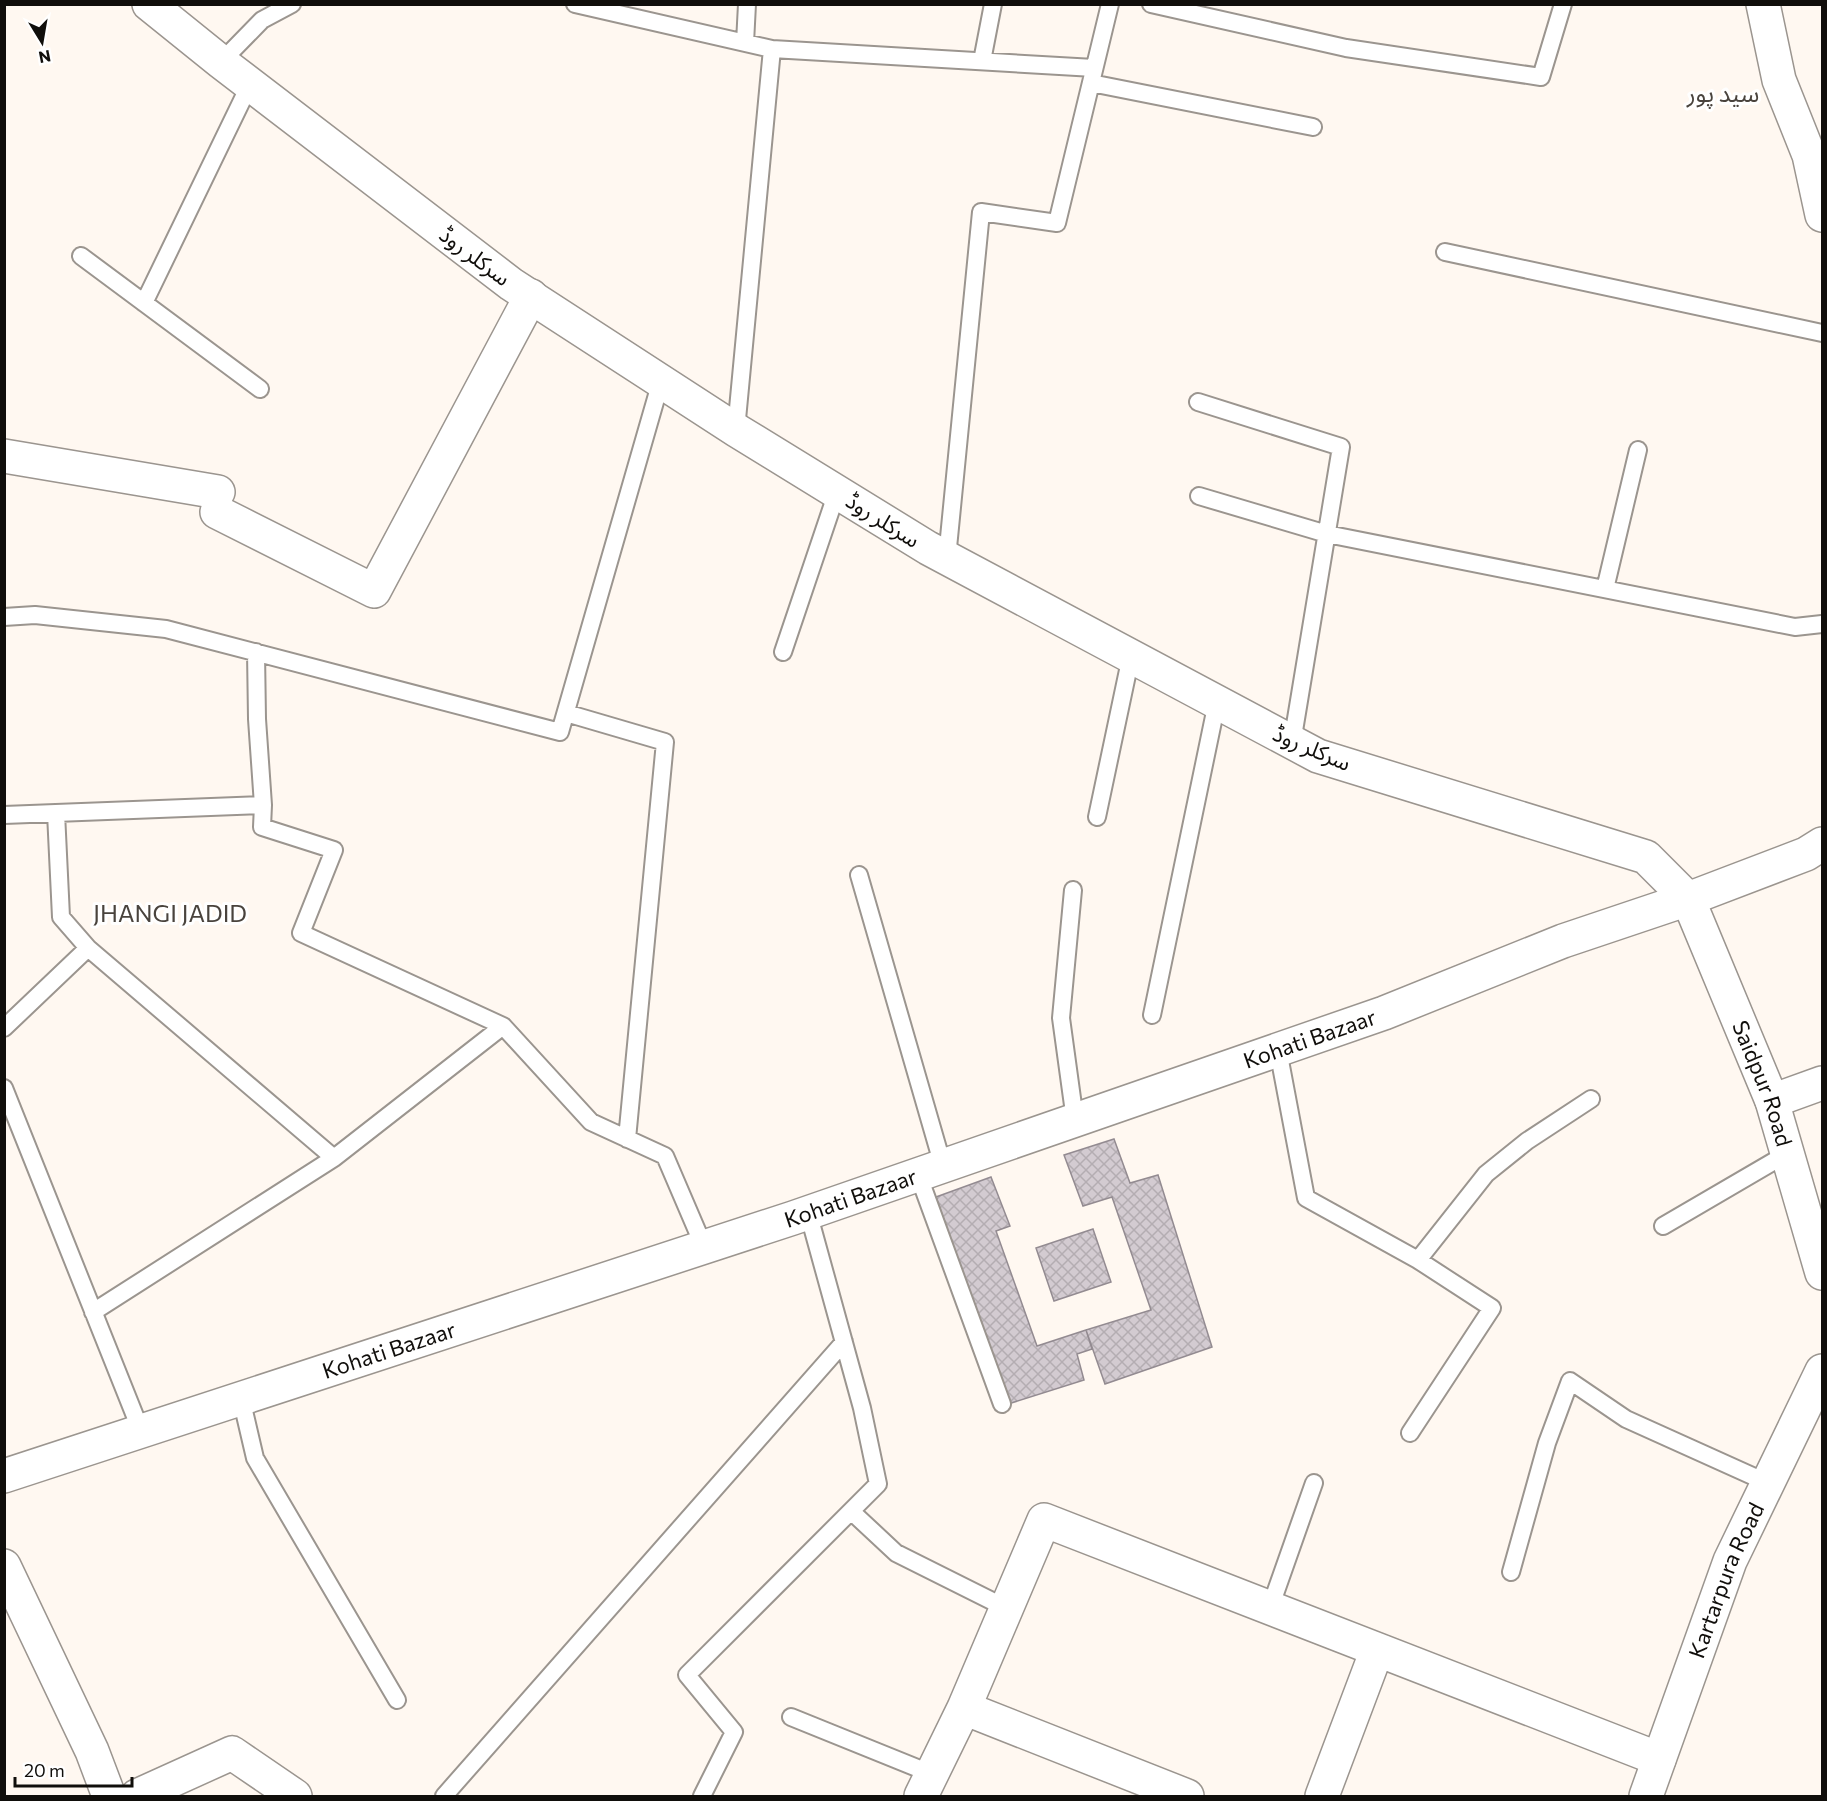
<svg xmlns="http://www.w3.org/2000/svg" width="1827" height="1801" viewBox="0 0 1827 1801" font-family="Commissioner,'Noto Sans Arabic',sans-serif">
  <defs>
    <pattern id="building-cross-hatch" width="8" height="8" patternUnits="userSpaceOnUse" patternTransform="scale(1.5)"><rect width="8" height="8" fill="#d3cbd1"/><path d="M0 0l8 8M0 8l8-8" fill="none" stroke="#b4adb2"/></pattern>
  </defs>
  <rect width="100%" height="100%" fill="#fff8f1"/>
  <path fill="url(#building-cross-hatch)" stroke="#938b91" stroke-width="1.5" d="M 1114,1139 L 1130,1183 L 1158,1175 L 1212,1347 L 1105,1384 L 1086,1330 L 1151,1310 L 1112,1197 L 1083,1206 L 1064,1155 Z
    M 991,1177 L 1010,1226 L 996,1231 L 1037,1346 L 1086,1330 L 1092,1349 L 1077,1354 L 1084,1380 L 1008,1404 L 936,1197 Z
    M 1093,1229 L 1111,1282 L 1054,1301 L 1036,1248 Z"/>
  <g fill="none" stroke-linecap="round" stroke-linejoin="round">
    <g stroke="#9b958f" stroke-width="20">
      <path id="service" d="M 575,4 L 772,49 L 1094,68
        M 1151,4 L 1346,48 L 1541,77 L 1563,4
        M 745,43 L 747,4
        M 982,61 L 993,4
        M 221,62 L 262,20 L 292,4
        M 1091,83 L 1313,127
        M 1445,252 L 1822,333
        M 81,256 L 260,389
        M 144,303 L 250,84
        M 1198,402 L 1341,447 L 1292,743
        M 736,430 L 772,49
        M 1199,496 L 1327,534 L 1795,627 L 1822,624
        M 947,558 L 981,212 L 1057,223 L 1110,4
        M 1605,589 L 1638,450
        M 4,617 L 35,615 L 166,629 L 560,732 L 661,381
        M 256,652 L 257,719 L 263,805 L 262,827 L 334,850 L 301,933 L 503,1026 L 591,1122 L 665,1156 L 704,1247
        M 783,652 L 837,492
        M 566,713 L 665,742 L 627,1139
        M 56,813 L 61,917 L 88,948 L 334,1158
        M 4,815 L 263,805
        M 1097,817 L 1131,656
        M 859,875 L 943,1166
        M 1073,890 L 1061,1018 L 1075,1120
        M 1152,1015 L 1217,702
        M 4,1028 L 88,948
        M 1278,1050 L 1306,1198 L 1418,1260 L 1492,1308 L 1410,1433
        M 4,1088 L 141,1431
        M 918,1174 L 1002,1404
        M 1663,1226 L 1788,1153
        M 1418,1260 L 1486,1174 L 1527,1141 L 1591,1099
        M 93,1312 L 334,1158 L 503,1026
        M 241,1398 L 255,1458 L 397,1700
        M 851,1511 L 896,1553 L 1006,1608
        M 1511,1572 L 1547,1443 L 1570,1381 L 1626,1419 L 1768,1483
        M 1270,1608 L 1314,1483
        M 791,1717 L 932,1774
        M 444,1796 L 844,1342
        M 702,1796 L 734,1732 L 687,1675 L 878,1484 L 862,1408 L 808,1212"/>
    </g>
    <g stroke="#9b958f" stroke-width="36">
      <path id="minor" d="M 1763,4 L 1779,80 L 1809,155 L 1822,215
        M 4,456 L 218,492
        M 217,512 L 374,591 L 531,296
        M 1772,1101 L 1822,1083
        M 4,1566 L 92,1751 L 109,1796
        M 964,1708 L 1187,1796
        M 137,1796 L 232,1753 L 295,1796
        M 921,1796 L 964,1708 L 1044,1520 L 1659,1759
        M 1322,1796 L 1377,1650"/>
    </g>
    <g stroke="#9b958f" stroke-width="36">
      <g id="tertiary">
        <path id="s1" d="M 149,4 L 221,62 L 511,284 L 736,430 L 928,548 L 1318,756 L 1646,857 L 1688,899 L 1772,1101 L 1822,1273"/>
        <path id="s2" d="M 4,1476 L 793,1218 L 1384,1013 L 1563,941 L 1688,899 L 1806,854 L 1822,844"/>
        <path id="s3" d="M 1646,1796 L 1730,1561 L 1822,1371"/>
      </g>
    </g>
    <use href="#service" stroke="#fff" stroke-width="16"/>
    <use href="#minor" stroke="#fff" stroke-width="33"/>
    <use href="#tertiary" stroke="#fff" stroke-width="33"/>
  </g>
  <g text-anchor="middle" stroke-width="6" stroke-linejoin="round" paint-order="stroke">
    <g font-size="22" fill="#100e0b" stroke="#fff">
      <text transform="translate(475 256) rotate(37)" y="8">سرکلر روڈ</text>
      <text transform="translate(883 520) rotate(32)" y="8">سرکلر روڈ</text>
      <text transform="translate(1312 748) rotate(23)" y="8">سرکلر روڈ</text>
      <text dy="8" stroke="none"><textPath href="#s2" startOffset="1377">Kohati Bazaar</textPath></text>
      <text dy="8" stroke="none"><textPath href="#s1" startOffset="1995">Saidpur Road</textPath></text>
      <text dy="8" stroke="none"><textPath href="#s2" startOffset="891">Kohati Bazaar</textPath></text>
      <text dy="8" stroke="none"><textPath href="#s2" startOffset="405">Kohati Bazaar</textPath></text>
      <text dy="8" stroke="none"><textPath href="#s3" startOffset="230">Kartarpura Road</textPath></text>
    </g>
    <g font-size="24" fill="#49433d" stroke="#fff">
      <text x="1723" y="102">سید پور</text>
      <text x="170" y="922">JHANGI JADID</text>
    </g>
  </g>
  <rect width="1827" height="1801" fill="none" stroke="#100e0b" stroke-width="12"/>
  <g transform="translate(42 42) rotate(169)" stroke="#ffffff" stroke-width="4.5" paint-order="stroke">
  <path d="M0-4.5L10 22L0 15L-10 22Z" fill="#100e0b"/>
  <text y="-9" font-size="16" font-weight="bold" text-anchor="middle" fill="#100e0b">N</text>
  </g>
  <path d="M15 1777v9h117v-9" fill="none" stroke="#100e0b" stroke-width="3"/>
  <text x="24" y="1777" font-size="18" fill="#100e0b" stroke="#ffffff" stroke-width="4.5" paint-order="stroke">20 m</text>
</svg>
